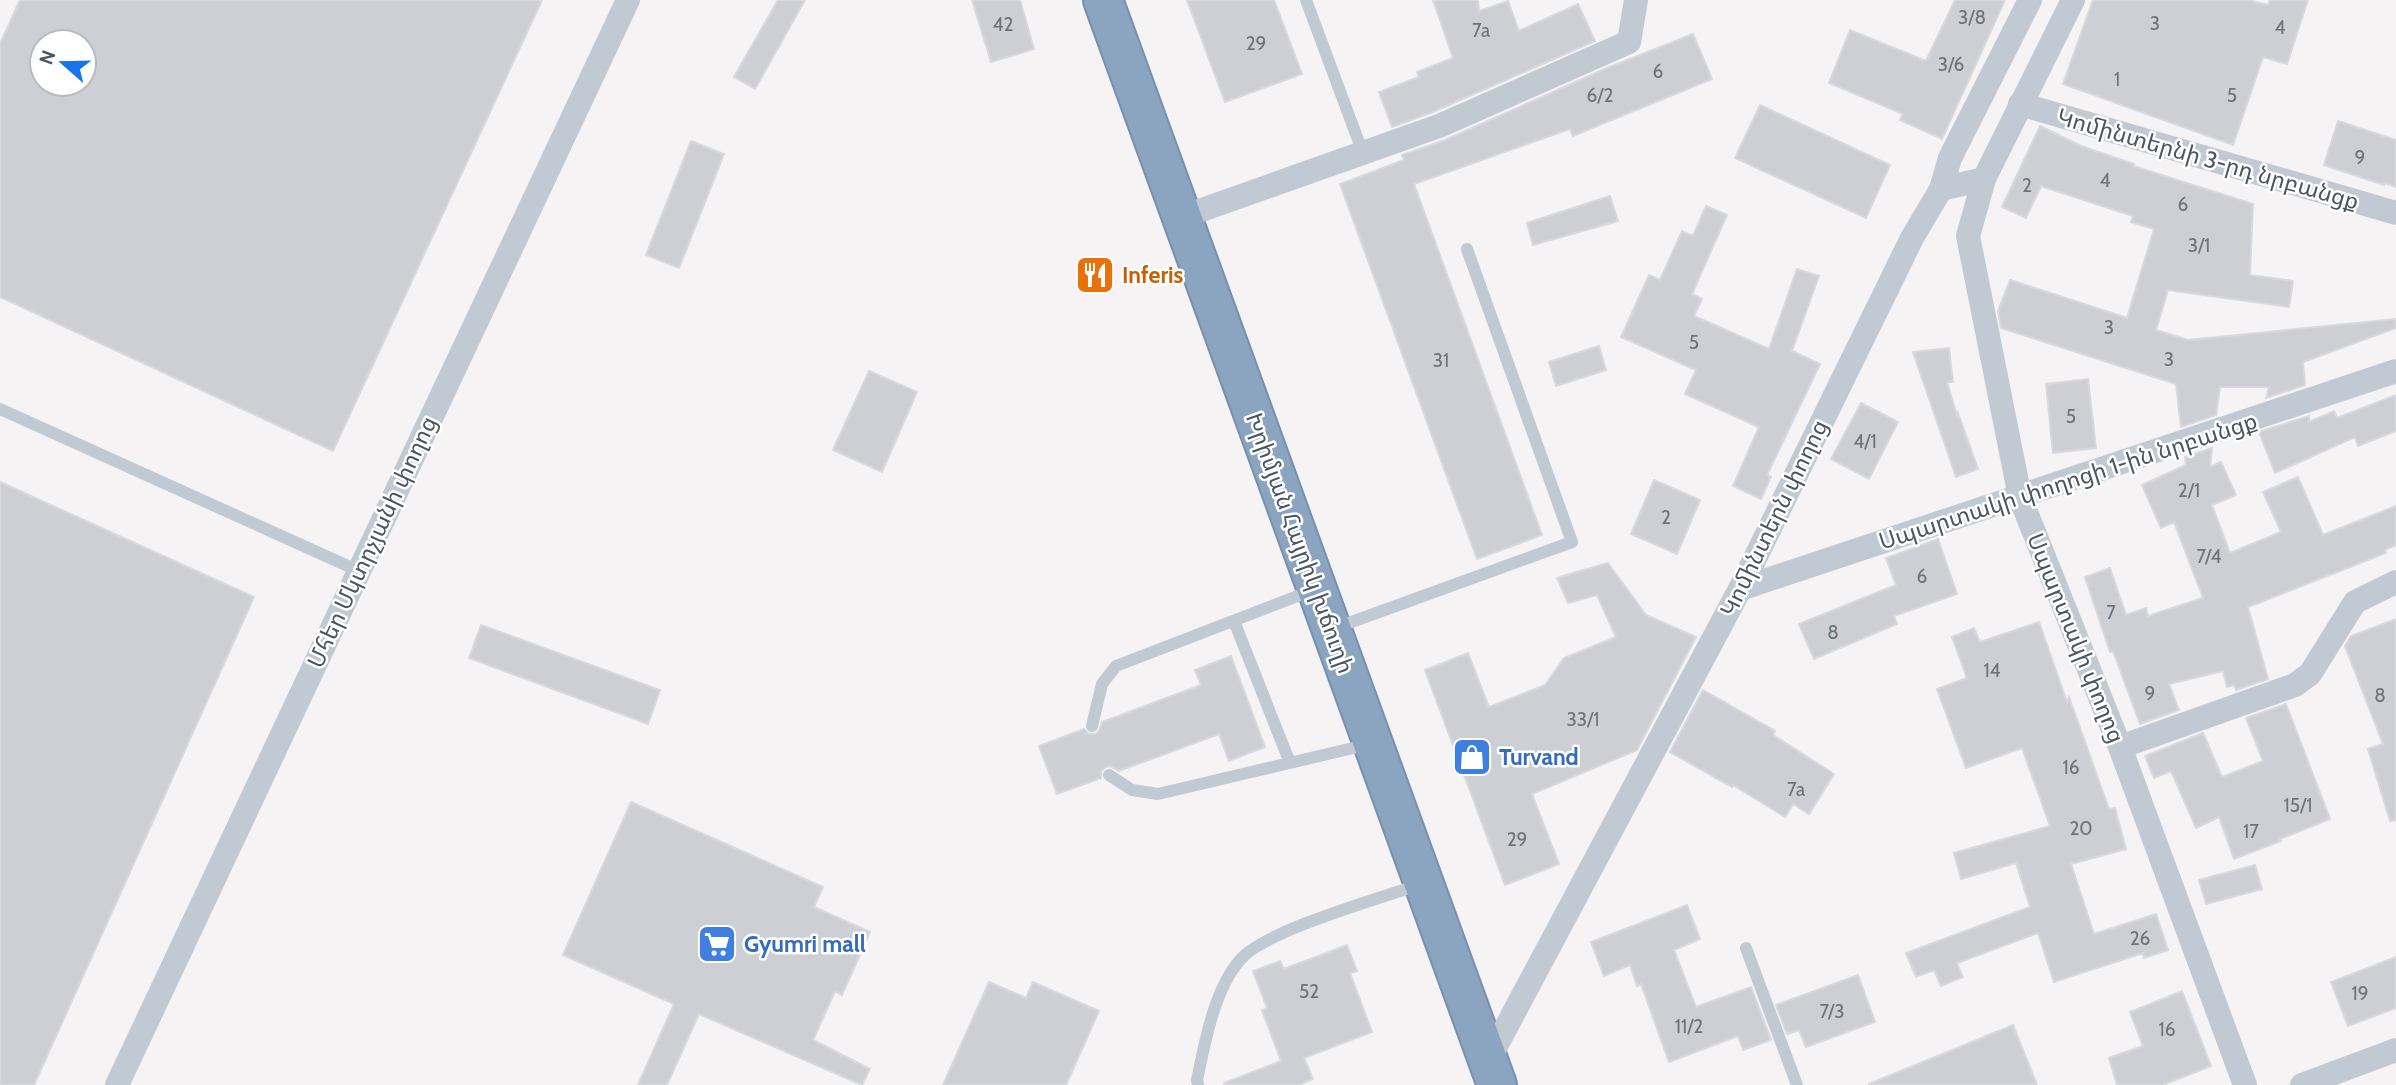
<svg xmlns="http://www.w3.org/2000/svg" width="2396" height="1085" viewBox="0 0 2396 1085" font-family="Cabin,'Noto Sans Armenian',sans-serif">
  <rect width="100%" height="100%" fill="#f5f3f3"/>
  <path fill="#cdcfd5" stroke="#d7d9de" stroke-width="2" fill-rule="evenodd" d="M 20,0 L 542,0 L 333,451 L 0,297 L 0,44 ZM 42,42 L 84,42 L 84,84 L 42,84 Z
    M 778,0 L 805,0 L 755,89 L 734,77 Z
    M 972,0 L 1020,0 L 1034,49 L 991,62 Z
    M 1187,0 L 1274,0 L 1302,74 L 1225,102 Z
    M 1433,0 L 1478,0 L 1479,11 L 1508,1 L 1519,31 L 1578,4 L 1595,41 L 1433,112 L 1392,127 L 1379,92 L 1419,77 L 1417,72 L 1453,58 Z
    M 1955,0 L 2005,0 L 1942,139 L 1900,120 L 1903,114 L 1829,83 L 1850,30 L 1926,61 Z
    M 2093,0 L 2248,0 L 2268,5 L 2270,0 L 2308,0 L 2287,64 L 2263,57 L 2233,145 L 2063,84 Z
    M 1693,34 L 1712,79 L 1573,136 L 1570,129 L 1414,184 L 1542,535 L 1477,559 L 1340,184 L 1404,160 L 1402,155 L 1445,140 L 1607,68 Z
    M 1760,105 L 1890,165 L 1866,218 L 1735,158 Z
    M 2338,121 L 2396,140 L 2396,187 L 2385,183 L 2384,185 L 2324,165 Z
    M 2040,126 L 2081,146 L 2134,164 L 2133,166 L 2253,204 L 2250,275 L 2293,281 L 2289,307 L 2168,290 L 2156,330 L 2188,340 L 2396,319 L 2396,328 L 2303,362 L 2305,385 L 2266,398 L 2269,387 L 2220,387 L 2216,415 L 2181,427 L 2176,384 L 2001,328 L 1998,311 L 2010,280 L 2127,318 L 2154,229 L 2131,222 L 2133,216 L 2041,186 L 2026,218 L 2002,207 Z
    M 691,141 L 724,154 L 679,268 L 646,255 Z
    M 1610,196 L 1618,221 L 1533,245 L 1527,223 Z
    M 1706,206 L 1727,215 L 1692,294 L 1702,299 L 1694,316 L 1769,349 L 1797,269 L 1819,276 L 1792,351 L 1820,364 L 1767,475 L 1771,477 L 1761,499 L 1733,486 L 1759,427 L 1685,394 L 1696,370 L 1621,337 L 1649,275 L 1660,280 L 1682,231 L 1693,236 Z
    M 1599,346 L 1606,370 L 1556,386 L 1549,362 Z
    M 1949,348 L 1953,382 L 1947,382 L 1957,416 L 1958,413 L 1978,469 L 1956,477 L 1913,352 Z
    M 869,371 L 917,392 L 882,472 L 833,450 Z
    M 2088,379 L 2096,448 L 2053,453 L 2046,384 Z
    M 2396,395 L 2396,431 L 2358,446 L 2355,437 L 2275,473 L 2259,432 L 2309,416 L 2309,422 L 2334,411 L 2337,418 Z
    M 1861,403 L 1898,422 L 1869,479 L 1831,459 Z
    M 2212,448 L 2210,467 L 2221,462 L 2236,495 L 2212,505 L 2230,553 L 2281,532 L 2263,492 L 2298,477 L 2323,535 L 2396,506 L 2396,545 L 2385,550 L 2386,553 L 2248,607 L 2268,679 L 2236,690 L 2234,685 L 2227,687 L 2223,671 L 2169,684 L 2179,710 L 2140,724 L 2113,651 L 2110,652 L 2085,577 L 2110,568 L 2126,615 L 2146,608 L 2148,616 L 2203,598 L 2174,522 L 2161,528 L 2142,485 L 2186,465 L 2185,457 Z
    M 1654,480 L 1700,500 L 1677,554 L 1631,534 Z
    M 0,482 L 254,597 L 34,1085 L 0,1085 Z
    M 1938,539 L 1957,594 L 1894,616 L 1897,624 L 1814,659 L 1799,624 L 1896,585 L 1886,558 Z
    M 1608,563 L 1646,615 L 1696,637 L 1637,750 L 1532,794 L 1559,864 L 1505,885 L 1425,670 L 1468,653 L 1489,707 L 1545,685 L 1564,658 L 1616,637 L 1597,595 L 1568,603 L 1557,578 Z
    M 2396,619 L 2396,820 L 2390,821 L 2368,749 L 2383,744 L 2345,646 L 2351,636 Z
    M 2039,622 L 2067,702 L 2069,697 L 2109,809 L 2115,808 L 2126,849 L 2071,864 L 2094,934 L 2156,914 L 2168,950 L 2144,958 L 2143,953 L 2054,982 L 2038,933 L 1957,963 L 1963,977 L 1941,986 L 1934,970 L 1916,977 L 1906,953 L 2030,907 L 2016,863 L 1961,879 L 1954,853 L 2050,826 L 2022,748 L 1966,768 L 1937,689 L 1967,678 L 1952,637 L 1974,628 L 1980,642 Z
    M 481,625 L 660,690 L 648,724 L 469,658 Z
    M 1231,656 L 1265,747 L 1229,761 L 1219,734 L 1119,771 L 1110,766 L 1106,767 L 1101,771 L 1101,778 L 1057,794 L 1039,746 L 1084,729 L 1089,734 L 1095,734 L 1099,731 L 1102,722 L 1201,685 L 1195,670 Z
    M 1703,690 L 1775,731 L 1773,735 L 1834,774 L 1809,814 L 1793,804 L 1785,817 L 1733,785 L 1732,787 L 1670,752 Z
    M 2286,704 L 2330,819 L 2280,839 L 2281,841 L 2234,859 L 2219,817 L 2196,828 L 2171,771 L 2154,778 L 2145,756 L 2203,733 L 2222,777 L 2263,761 L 2246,718 Z
    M 631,802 L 823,887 L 814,907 L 870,932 L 842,995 L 835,991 L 813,1040 L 870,1069 L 862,1085 L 699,1014 L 667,1085 L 638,1085 L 674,1004 L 563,955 Z
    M 2255,865 L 2262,889 L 2206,904 L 2199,880 Z
    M 1687,905 L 1700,939 L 1674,950 L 1696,1007 L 1751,987 L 1771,1040 L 1743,1050 L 1738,1036 L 1669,1062 L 1641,984 L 1637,986 L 1630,965 L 1604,976 L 1591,942 Z
    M 1347,945 L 1357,971 L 1350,973 L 1372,1032 L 1304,1058 L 1313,1079 L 1299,1085 L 1225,1085 L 1224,1083 L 1281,1061 L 1262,1010 L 1267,1008 L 1253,971 L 1280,961 L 1284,969 Z
    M 2396,957 L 2396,1008 L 2348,1026 L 2331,982 Z
    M 1858,975 L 1875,1022 L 1806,1047 L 1799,1030 L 1787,1034 L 1776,1005 Z
    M 989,982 L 1026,998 L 1033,982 L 1099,1011 L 1066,1085 L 943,1085 Z
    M 2182,991 L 2211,1066 L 2163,1085 L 2117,1085 L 2109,1058 L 2143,1046 L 2130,1012 Z
    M 2013,1025 L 2037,1085 L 1869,1085 L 1869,1084 Z"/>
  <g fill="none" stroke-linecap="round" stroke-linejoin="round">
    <g stroke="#7690ad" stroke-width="42">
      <path id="highway" d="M 1103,0 L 1497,1085"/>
    </g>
    <path stroke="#c1cad2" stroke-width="12" d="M 1306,0 L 1363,153
      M 0,409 L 359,571
      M 1234,621 L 1290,763
      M 1335,628 L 1572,542 L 1467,249
      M 1092,726 L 1102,684 L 1116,666 L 1313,590
      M 1109,775 L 1132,790 L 1158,794 L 1370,744
      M 1746,948 L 1797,1085
      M 1198,1085 L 1197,1080 C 1205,1042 1214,990 1240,960 C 1263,931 1381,898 1421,884"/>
    <path stroke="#c1cad2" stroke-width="24" d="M 2020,104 L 2396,213
      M 1984,179 L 1968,236 L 2020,497 L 2120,747 L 2245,1085
      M 1941,189 L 1950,158 L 2030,0
      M 1182,217 L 1439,126 L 1629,42 L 1636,0
      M 1740,589 L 2396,371
      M 2120,747 L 2295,685 L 2310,674 L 2355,602 L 2396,582
      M 1488,1061 L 1740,589 L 1912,238 L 1941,189 L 1984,179 L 2073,0
      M 117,1085 L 628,0
      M 2302,1085 L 2396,1050"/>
    <use href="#highway" stroke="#8ba5c1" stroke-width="38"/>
  </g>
  <defs>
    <g id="restaurant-square" transform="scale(2.0125)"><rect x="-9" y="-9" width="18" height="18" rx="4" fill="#e8710a" stroke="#fff"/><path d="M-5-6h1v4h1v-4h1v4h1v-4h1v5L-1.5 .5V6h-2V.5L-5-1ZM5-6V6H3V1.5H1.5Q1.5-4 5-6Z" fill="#fff"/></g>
    <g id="shop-square" transform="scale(2.0125)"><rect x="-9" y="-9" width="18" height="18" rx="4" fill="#3f7fe0" stroke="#fff"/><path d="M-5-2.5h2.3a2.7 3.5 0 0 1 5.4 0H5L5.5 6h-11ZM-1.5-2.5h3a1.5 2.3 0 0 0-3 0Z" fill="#fff"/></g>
    <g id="supermarket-square" transform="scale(2.0125)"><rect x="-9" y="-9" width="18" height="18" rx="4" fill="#3f7fe0" stroke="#fff"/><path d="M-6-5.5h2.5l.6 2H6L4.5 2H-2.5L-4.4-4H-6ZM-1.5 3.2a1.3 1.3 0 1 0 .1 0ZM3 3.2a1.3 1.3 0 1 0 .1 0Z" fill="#fff"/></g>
  </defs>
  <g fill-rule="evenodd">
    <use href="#restaurant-square" x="1095" y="275"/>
    <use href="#shop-square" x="1472" y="757"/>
    <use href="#supermarket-square" x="717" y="944"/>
  </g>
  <g text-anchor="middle" stroke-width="5" stroke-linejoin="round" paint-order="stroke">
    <g font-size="19" fill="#6b747e">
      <text x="1972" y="24">3/8</text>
      <text x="2155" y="30">3</text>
      <text x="1003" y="31">42</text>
      <text x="2280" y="34">4</text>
      <text x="1481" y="37">7a</text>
      <text x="1256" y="50">29</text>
      <text x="1951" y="71">3/6</text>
      <text x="1658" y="78">6</text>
      <text x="2117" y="86">1</text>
      <text x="1600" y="102">6/2</text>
      <text x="2232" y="102">5</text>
      <text x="2360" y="164">9</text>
      <text x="2105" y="187">4</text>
      <text x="2027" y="192">2</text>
      <text x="2183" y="211">6</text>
      <text x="2199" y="252">3/1</text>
      <text x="2109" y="334">3</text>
      <text x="1694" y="349">5</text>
      <text x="2169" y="366">3</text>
      <text x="1441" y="367">31</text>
      <text x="2071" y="423">5</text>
      <text x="1865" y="448">4/1</text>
      <text x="2189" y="497">2/1</text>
      <text x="1666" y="524">2</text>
      <text x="2209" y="563">7/4</text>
      <text x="1922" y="583">6</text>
      <text x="2111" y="619">7</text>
      <text x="1833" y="639">8</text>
      <text x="1992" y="677">14</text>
      <text x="2150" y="700">9</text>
      <text x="2380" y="702">8</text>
      <text x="1583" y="726">33/1</text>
      <text x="2071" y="774">16</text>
      <text x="1796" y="796">7a</text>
      <text x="2298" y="812">15/1</text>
      <text x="2081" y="835">20</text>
      <text x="2251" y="838">17</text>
      <text x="1517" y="846">29</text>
      <text x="2140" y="945">26</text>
      <text x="1309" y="998">52</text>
      <text x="2360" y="1000">19</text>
      <text x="1832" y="1018">7/3</text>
      <text x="1689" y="1033">11/2</text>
      <text x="2167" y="1036">16</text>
    </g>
    <g font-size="23" fill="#4a5661" stroke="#fff">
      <text transform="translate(2208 159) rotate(16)" y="8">Կոմինտերնի 3-րդ նրբանցք</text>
      <text transform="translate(2068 481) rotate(-18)" y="8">Սպարտակի փողոցի 1-ին նրբանցք</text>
      <text transform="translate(1774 518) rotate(-64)" y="8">Կոմինտերն փողոց</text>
      <text transform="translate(372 542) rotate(-65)" y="8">Մհեր Մկտրչյանի փողոց</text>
      <text transform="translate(1300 543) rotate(70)" y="8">Խրիմյան Հայրիկ խճուղի</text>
      <text transform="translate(2076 638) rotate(68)" y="8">Սպարտակի փողոց</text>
    </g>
    <g font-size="23" font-weight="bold" fill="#c56008" stroke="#fff" text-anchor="start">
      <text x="1122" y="283">Inferis</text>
    </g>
    <g font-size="23" font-weight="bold" fill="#366cbe" stroke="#fff" text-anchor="start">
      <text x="1499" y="765">Turvand</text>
      <text x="744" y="952">Gyumri mall</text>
    </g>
  </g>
  <g transform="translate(63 63) rotate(290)"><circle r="33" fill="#ffffff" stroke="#b7bbc0" stroke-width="2"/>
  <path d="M0-5L12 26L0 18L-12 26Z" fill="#1a73e8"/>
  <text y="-10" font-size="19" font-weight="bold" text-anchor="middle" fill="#4a5661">N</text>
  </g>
</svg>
